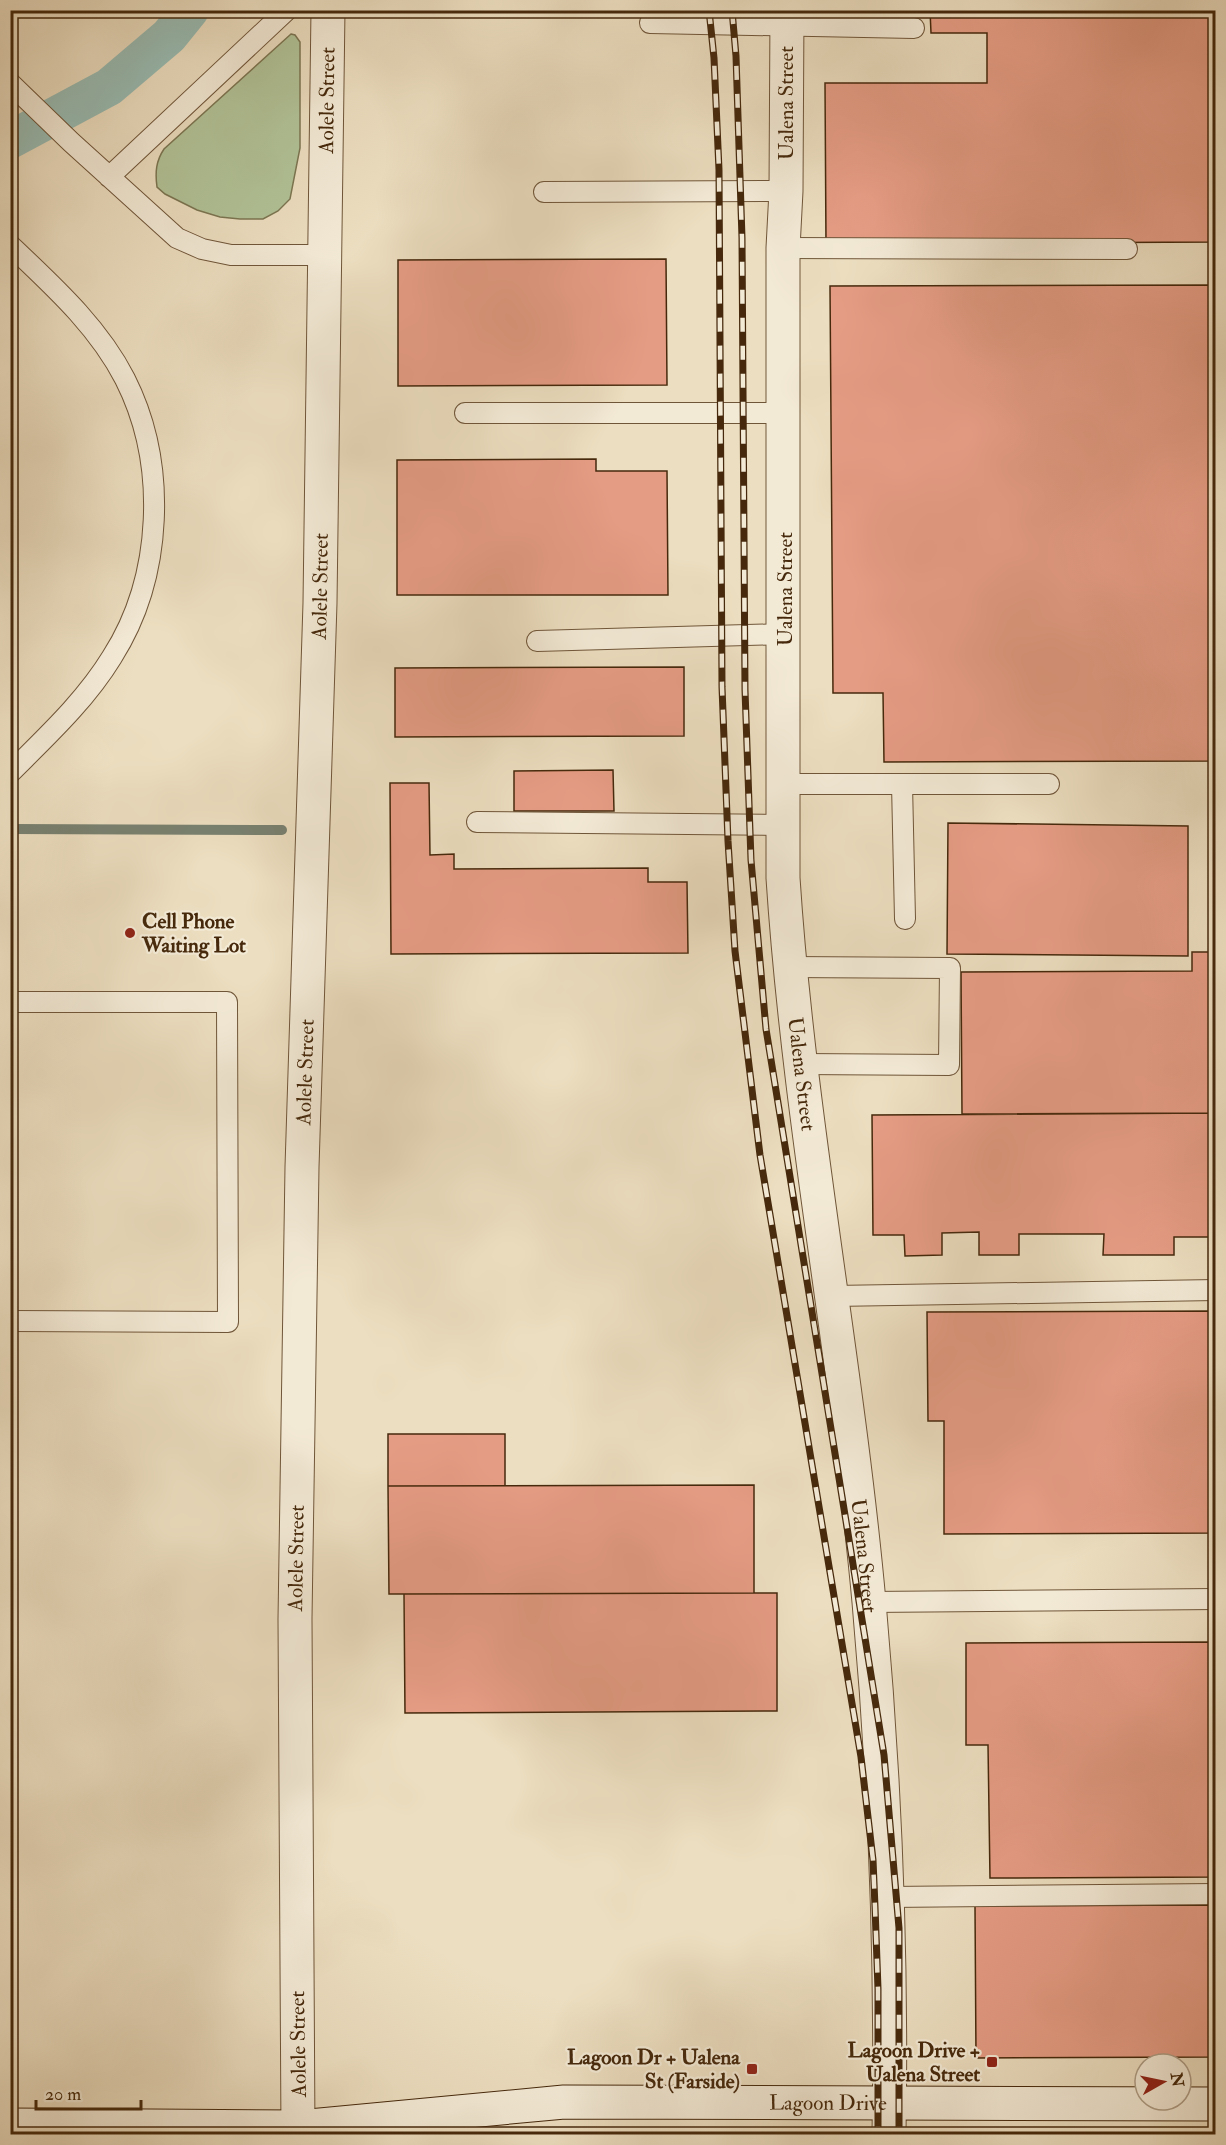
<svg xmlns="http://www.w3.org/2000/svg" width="1226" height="2145" viewBox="0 0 1226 2145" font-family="'IM FELL Double Pica',serif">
  <rect width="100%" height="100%" fill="#ecdec0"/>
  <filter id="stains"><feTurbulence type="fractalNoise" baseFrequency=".00333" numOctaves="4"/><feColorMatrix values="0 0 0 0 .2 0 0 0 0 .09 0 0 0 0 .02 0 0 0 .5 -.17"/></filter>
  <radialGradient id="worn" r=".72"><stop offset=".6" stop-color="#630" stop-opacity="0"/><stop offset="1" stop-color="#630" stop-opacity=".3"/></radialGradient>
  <path fill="#b1c297" stroke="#7c7652" stroke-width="1.5" d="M 291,34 L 295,35 L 300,42 L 300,148 L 290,199 L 278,211 L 263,219 L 240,219 L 220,217 L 197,210 L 165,194 L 157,187 C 155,172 156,161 164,149 Z"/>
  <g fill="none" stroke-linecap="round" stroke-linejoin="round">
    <path stroke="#788170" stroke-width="10" d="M 10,829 L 282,830"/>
    <path stroke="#99bcb3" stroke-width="38" d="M 10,140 L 109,87 L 169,36 L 190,10"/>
  </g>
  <path fill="#e59c84" stroke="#46290c" stroke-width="1.5" d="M 930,10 L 1216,10 L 1216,242 L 826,244 L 825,83 L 987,83 L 987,33 L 931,33 Z
    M 666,259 L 667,385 L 398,386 L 398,260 Z
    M 1216,285 L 1216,761 L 884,762 L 883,693 L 833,693 L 830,286 Z
    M 596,459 L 596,471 L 667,471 L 668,595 L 397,595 L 397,460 Z
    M 684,667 L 684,736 L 395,737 L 395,668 Z
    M 613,770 L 614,811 L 514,811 L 514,771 Z
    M 390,783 L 429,783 L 430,855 L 454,854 L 454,869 L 648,868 L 648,882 L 687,882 L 688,953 L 391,954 Z
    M 948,823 L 1188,826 L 1188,956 L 947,954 Z
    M 1192,952 L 1216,952 L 1216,1113 L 962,1114 L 961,972 L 1192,971 Z
    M 1216,1113 L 1216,1237 L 1174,1237 L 1174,1255 L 1103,1255 L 1104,1234 L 1019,1234 L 1019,1255 L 979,1255 L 979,1232 L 942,1233 L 942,1255 L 905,1256 L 904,1235 L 873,1235 L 872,1115 Z
    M 1216,1311 L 1216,1533 L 944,1534 L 944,1421 L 928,1421 L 927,1312 Z
    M 388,1434 L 505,1434 L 505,1486 L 388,1486 Z
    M 754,1485 L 754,1593 L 389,1594 L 388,1486 Z
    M 754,1593 L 777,1593 L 777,1711 L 405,1713 L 404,1594 Z
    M 1216,1642 L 1216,1877 L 990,1878 L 988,1745 L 966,1745 L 966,1643 Z
    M 1216,1905 L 1216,2057 L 976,2058 L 975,1906 Z"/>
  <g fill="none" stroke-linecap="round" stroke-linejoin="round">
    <g stroke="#705639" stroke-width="22">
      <path id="lane" d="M 650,23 L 914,28
        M 10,83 L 71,142 L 177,238 L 202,249 L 231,255 L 325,255
        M 109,177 L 287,10
        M 544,192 L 786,191
        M 10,245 C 52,285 98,326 125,379 C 168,464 163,577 112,657 C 85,701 47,736 10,773
        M 783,248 L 1127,249
        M 465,413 L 784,413
        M 537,641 L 785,634
        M 784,784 L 1049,784
        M 902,784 L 905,919
        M 477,822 L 784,825
        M 789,967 L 950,968 L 949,1065 L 801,1064
        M 10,1002 L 227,1002 L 228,1322 L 10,1321
        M 833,1296 L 1216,1290
        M 869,1602 L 1216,1599
        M 888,1897 L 1216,1894"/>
    </g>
    <g stroke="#705639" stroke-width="35">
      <g id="street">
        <path id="s1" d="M 787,10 L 786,191 L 783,248 L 783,878 C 799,1121 847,1360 869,1602 C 885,1779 892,1957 889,2134"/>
        <path id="s2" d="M 298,2134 L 295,1619 L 302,1167 L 320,603 L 328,10"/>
      </g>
    </g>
    <g stroke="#46290c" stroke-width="35">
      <g id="secondary">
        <path id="s3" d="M 10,2125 L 299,2127 L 564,2102 L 1216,2104"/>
      </g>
    </g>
    <use href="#lane" stroke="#f3ead6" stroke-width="20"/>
    <use href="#street" stroke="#f3ead6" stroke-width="33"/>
    <use href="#secondary" stroke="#f3ead6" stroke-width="33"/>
    <g stroke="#46290c" stroke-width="7">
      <path id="rail" d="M 709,10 L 714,58 L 719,170 L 722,687 L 728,841 L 735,951 L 760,1155 L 861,1757 L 873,1860 L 875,1907 L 878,1989 L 878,2134
        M 732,10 L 736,56 L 742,238 L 745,690 L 751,860 L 766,1029 L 884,1755 L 899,1928 L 899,2134"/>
    </g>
    <use href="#rail" stroke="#f3ead6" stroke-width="4.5" stroke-dasharray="14" stroke-linecap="butt"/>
  </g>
  <g fill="#8f2418" stroke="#f3ead6" stroke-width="2">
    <circle cx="130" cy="933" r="6"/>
    <rect x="986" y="2056" width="12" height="12" rx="3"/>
    <rect x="746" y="2063" width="12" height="12" rx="3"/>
  </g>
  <g text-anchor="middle" stroke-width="4.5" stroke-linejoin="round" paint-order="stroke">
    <g font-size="21" fill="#46290c" stroke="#f3ead6">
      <text dy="7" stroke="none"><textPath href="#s2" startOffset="2034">Aolele Street</textPath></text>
      <text transform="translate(786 103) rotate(-90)" y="7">Ualena Street</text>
      <text dy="7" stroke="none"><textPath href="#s2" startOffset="1548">Aolele Street</textPath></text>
      <text transform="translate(785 589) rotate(-90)" y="7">Ualena Street</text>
      <text dy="7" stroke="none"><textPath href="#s2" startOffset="1062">Aolele Street</textPath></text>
      <text dy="7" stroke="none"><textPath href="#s1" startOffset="1065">Ualena Street</textPath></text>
      <text dy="7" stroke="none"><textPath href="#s1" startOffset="1551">Ualena Street</textPath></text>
      <text dy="7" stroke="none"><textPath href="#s2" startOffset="576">Aolele Street</textPath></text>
      <text transform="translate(298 2044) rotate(-91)" y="7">Aolele Street</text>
      <text dy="7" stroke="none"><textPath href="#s3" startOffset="819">Lagoon Drive</textPath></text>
    </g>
    <g font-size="21" font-weight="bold" fill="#46290c" stroke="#f3ead6" text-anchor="end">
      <text x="142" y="928" text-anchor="start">Cell Phone<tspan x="142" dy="24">Waiting Lot</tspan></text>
      <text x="980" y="2057">Lagoon Drive +<tspan x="980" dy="24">Ualena Street</tspan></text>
      <text x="740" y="2064">Lagoon Dr + Ualena<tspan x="740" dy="24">St (Farside)</tspan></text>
    </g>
  </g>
  <rect width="1226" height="2145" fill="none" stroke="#ecdec0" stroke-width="36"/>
  <rect x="12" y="12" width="1202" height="2121" fill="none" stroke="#46290c" stroke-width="3"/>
  <rect x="18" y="18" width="1190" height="2109" fill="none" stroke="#46290c" stroke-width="1.5"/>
  <g transform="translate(1163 2082) rotate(81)"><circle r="28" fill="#f3ead6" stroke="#ae9d85" stroke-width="1.5"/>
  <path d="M0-4.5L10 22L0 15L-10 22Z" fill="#8f2418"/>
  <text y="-9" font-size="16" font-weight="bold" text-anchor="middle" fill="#46290c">N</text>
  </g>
  <path d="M36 2100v9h105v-9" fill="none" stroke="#46290c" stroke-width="3"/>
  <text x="45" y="2100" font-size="18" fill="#46290c" stroke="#f3ead6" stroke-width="4.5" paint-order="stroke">20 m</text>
  <rect width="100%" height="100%" filter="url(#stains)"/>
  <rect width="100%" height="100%" fill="url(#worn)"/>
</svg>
